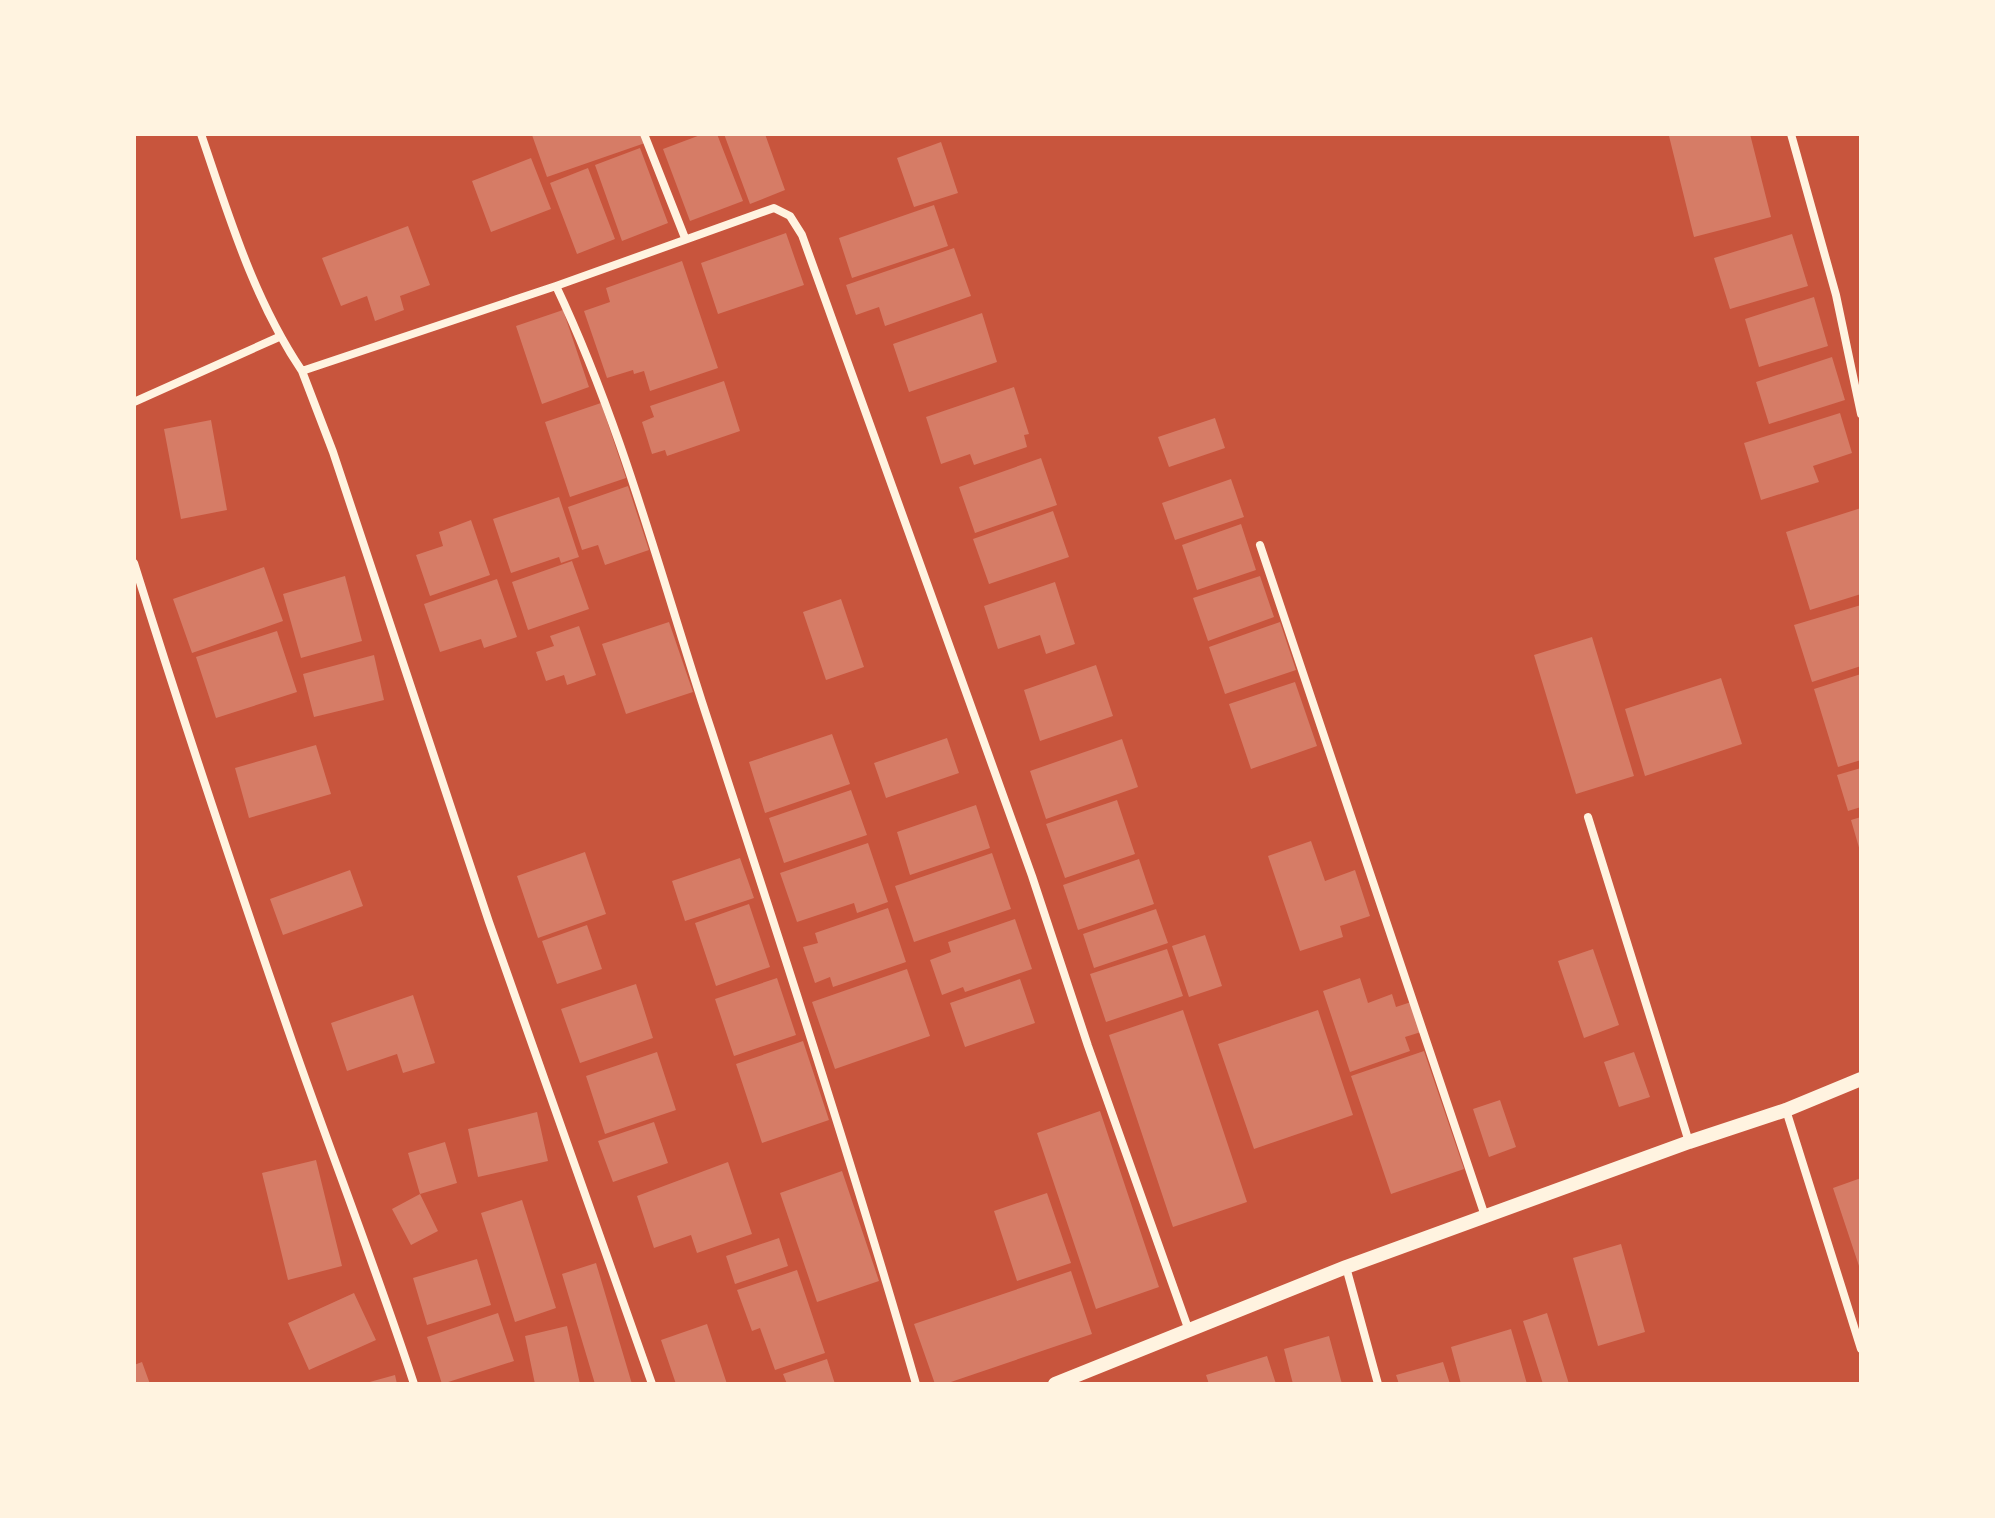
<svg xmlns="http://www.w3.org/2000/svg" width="1995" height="1518" viewBox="0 0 1995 1518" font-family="Mulish,sans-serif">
  <rect width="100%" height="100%" fill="#c8553d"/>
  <path fill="#d67c66" d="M 536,134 L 641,134 L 645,143 L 547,177 L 532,135 Z
    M 703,134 L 717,134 L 743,201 L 690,221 L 663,149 Z
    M 724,134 L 765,134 L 785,190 L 750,204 Z
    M 1678,134 L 1750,134 L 1771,217 L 1694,237 L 1669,136 Z
    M 941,142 L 958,193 L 914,207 L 897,158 Z
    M 640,148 L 668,223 L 622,241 L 595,165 Z
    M 531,158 L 551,209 L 491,232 L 472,181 Z
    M 588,168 L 615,239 L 577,254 L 550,183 Z
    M 934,205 L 948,246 L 852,278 L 839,238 Z
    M 408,226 L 430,285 L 400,296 L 404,310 L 375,321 L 367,296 L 341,306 L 322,258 Z
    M 786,233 L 804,285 L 718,314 L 701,263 Z
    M 1792,234 L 1808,286 L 1730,309 L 1714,258 Z
    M 954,248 L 971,296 L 885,326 L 879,307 L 856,315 L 846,285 Z
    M 682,261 L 718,368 L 650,391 L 644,371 L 634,374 L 633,370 L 607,378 L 584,311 L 610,302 L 606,288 Z
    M 1814,297 L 1828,346 L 1759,367 L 1745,319 Z
    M 563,310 L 589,387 L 542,404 L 516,326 Z
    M 982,313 L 997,362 L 909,392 L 893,344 Z
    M 1832,357 L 1845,400 L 1769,424 L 1756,382 Z
    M 724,381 L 740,431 L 667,456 L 665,450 L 652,454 L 642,422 L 654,417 L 650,406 Z
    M 1014,387 L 1029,434 L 1024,435 L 1027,447 L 974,465 L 970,454 L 941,464 L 926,417 Z
    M 601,403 L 626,478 L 570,497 L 545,422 Z
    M 1840,413 L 1852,453 L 1813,466 L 1819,482 L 1761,500 L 1744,443 Z
    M 1215,418 L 1225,448 L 1169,467 L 1158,437 Z
    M 211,420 L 227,510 L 181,519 L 164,429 Z
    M 1041,458 L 1057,505 L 975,533 L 959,487 Z
    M 1231,479 L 1244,517 L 1175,540 L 1162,503 Z
    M 628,486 L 649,550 L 605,565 L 598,545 L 582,550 L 568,507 Z
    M 559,497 L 579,557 L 561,563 L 559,557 L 511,573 L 493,519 Z
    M 1861,508 L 1861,594 L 1810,610 L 1786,532 Z
    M 1053,511 L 1069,557 L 989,584 L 973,539 Z
    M 471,520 L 490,575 L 430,596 L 416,555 L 443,546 L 439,532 Z
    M 1241,524 L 1256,570 L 1197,590 L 1182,545 Z
    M 572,561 L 589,609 L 528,630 L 512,582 Z
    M 264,567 L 283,621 L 192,653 L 173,599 Z
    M 345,576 L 362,641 L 301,658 L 283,594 Z
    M 1260,576 L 1274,617 L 1208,641 L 1193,598 Z
    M 497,579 L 517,637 L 484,648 L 481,639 L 440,652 L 424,604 Z
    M 1055,582 L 1075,644 L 1046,654 L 1040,635 L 998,649 L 984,606 Z
    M 841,599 L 864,667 L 826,680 L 803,612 Z
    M 1861,605 L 1861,666 L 1812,682 L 1794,625 Z
    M 669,622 L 693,692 L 626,714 L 602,644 Z
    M 1280,622 L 1296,670 L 1225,694 L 1209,647 Z
    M 579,626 L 596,675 L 567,685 L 564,675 L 546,681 L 536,652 L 554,646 L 550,636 Z
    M 277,631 L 297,692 L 216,718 L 196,657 Z
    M 1592,637 L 1634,776 L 1576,794 L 1534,655 Z
    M 374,655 L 384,700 L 314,717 L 303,674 Z
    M 1096,665 L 1113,716 L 1040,741 L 1024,690 Z
    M 1861,674 L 1861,760 L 1838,767 L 1814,689 Z
    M 1721,678 L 1742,744 L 1645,776 L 1625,709 Z
    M 1295,682 L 1317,746 L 1251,769 L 1229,704 Z
    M 832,734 L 850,784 L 765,813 L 749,762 Z
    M 947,738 L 959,773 L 886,798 L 874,763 Z
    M 1122,739 L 1138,787 L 1046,819 L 1030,771 Z
    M 316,745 L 331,794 L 249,818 L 235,768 Z
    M 1861,768 L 1861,807 L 1848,811 L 1837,775 Z
    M 851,790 L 867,835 L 784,863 L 769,818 Z
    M 1117,800 L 1135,854 L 1065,878 L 1046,824 Z
    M 976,805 L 990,848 L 910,875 L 897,832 Z
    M 1861,817 L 1861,851 L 1860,851 L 1851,820 Z
    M 1311,841 L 1325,881 L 1355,870 L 1370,916 L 1340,926 L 1343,937 L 1300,951 L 1268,856 Z
    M 868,843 L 888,902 L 857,913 L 854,903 L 797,922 L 780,873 Z
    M 585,852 L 606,914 L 538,938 L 517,876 Z
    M 992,853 L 1011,909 L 914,942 L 895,886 Z
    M 740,858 L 754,898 L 685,921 L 672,881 Z
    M 1139,859 L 1154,904 L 1078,930 L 1063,885 Z
    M 350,870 L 363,906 L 283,935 L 270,899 Z
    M 749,904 L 770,967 L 716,986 L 695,923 Z
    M 888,908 L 906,962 L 833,987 L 830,977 L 815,983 L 803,947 L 818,943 L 815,933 Z
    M 1156,909 L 1168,943 L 1094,968 L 1083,934 Z
    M 1015,919 L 1032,969 L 965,992 L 963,987 L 942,995 L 930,960 L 951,952 L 948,942 Z
    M 587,925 L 602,969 L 557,984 L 542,941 Z
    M 1205,935 L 1222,986 L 1189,997 L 1172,946 Z
    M 1167,949 L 1183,996 L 1106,1022 L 1090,974 Z
    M 1593,949 L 1619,1025 L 1584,1038 L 1558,961 Z
    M 907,969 L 930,1036 L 835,1069 L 812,1002 Z
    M 777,978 L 796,1035 L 734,1056 L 715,999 Z
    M 1360,978 L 1368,1003 L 1392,994 L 1396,1007 L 1411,1002 L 1421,1032 L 1405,1037 L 1410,1051 L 1350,1072 L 1323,991 Z
    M 1020,979 L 1035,1023 L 965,1047 L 950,1003 Z
    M 636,984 L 653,1038 L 580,1063 L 561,1009 Z
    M 413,995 L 435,1063 L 403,1073 L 397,1054 L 347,1071 L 331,1023 Z
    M 1183,1010 L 1247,1202 L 1173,1227 L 1109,1035 Z
    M 1318,1010 L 1353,1115 L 1254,1149 L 1218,1044 Z
    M 803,1041 L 829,1120 L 762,1143 L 736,1064 Z
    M 1424,1051 L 1464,1169 L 1391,1194 L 1351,1076 Z
    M 657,1052 L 676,1110 L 605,1134 L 586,1076 Z
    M 1634,1052 L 1650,1097 L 1619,1107 L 1604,1062 Z
    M 1500,1100 L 1516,1147 L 1489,1157 L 1473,1109 Z
    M 1100,1111 L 1159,1287 L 1096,1309 L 1037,1133 Z
    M 537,1112 L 548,1161 L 478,1177 L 468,1129 Z
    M 654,1122 L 668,1163 L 613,1182 L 598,1141 Z
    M 445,1142 L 457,1183 L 420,1194 L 408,1153 Z
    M 316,1160 L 342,1266 L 288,1280 L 262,1173 Z
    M 728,1162 L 752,1234 L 697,1253 L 691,1235 L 654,1248 L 637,1196 Z
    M 842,1171 L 879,1281 L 817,1302 L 780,1193 Z
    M 1861,1178 L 1861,1269 L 1860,1269 L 1833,1188 Z
    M 1047,1193 L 1071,1263 L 1017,1281 L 994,1211 Z
    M 420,1194 L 438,1231 L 411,1245 L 392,1209 Z
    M 522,1200 L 556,1308 L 515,1322 L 481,1213 Z
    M 779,1238 L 788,1266 L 735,1284 L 726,1256 Z
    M 1621,1244 L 1645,1332 L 1598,1346 L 1573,1258 Z
    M 477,1259 L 491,1305 L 427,1325 L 413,1278 Z
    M 596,1263 L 632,1384 L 595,1384 L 562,1274 Z
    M 797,1270 L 825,1353 L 775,1370 L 760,1328 L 752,1331 L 737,1290 Z
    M 1071,1271 L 1092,1334 L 945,1384 L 935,1384 L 914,1324 Z
    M 354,1293 L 376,1340 L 309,1370 L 288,1323 Z
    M 498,1313 L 514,1361 L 442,1384 L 427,1337 Z
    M 1547,1313 L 1569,1384 L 1543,1384 L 1523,1321 Z
    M 707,1324 L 727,1384 L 676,1384 L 661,1340 Z
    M 567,1326 L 580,1384 L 535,1384 L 525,1336 Z
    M 1511,1329 L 1527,1384 L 1461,1384 L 1451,1347 Z
    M 1329,1336 L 1342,1384 L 1293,1384 L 1284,1349 Z
    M 1267,1356 L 1276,1384 L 1209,1384 L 1206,1375 Z
    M 827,1359 L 835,1384 L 787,1384 L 783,1374 Z
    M 142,1362 L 150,1384 L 134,1384 L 134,1365 Z
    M 1443,1362 L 1450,1384 L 1399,1384 L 1396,1375 Z
    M 395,1375 L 397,1384 L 366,1384 L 366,1383 Z"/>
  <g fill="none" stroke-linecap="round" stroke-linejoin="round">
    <path stroke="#fff3e0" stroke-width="8" d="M 201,134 C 229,216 253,298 302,371
      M 644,134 L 685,238
      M 1791,134 L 1836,295 L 1861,414
      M 556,286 C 619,419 657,562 702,702 C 776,929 850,1155 916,1384
      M 134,402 L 279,337
      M 1260,545 L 1485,1216
      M 134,563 C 184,723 237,882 292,1041 C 332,1156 376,1268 414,1384
      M 1588,817 L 1689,1142
      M 1786,1110 L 1861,1349
      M 1346,1267 L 1378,1384
      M 652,1384 L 489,922 L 333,452 L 302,371 L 556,286 L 774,208 L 790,216 L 802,235 L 1032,876 L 1088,1046 L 1188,1328"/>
    <path stroke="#fff3e0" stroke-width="14" d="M 1055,1384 L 1346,1267 L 1689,1142 L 1786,1110 L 1861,1079"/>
  </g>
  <rect width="1995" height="1518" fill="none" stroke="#fff3e0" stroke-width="272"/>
</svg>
